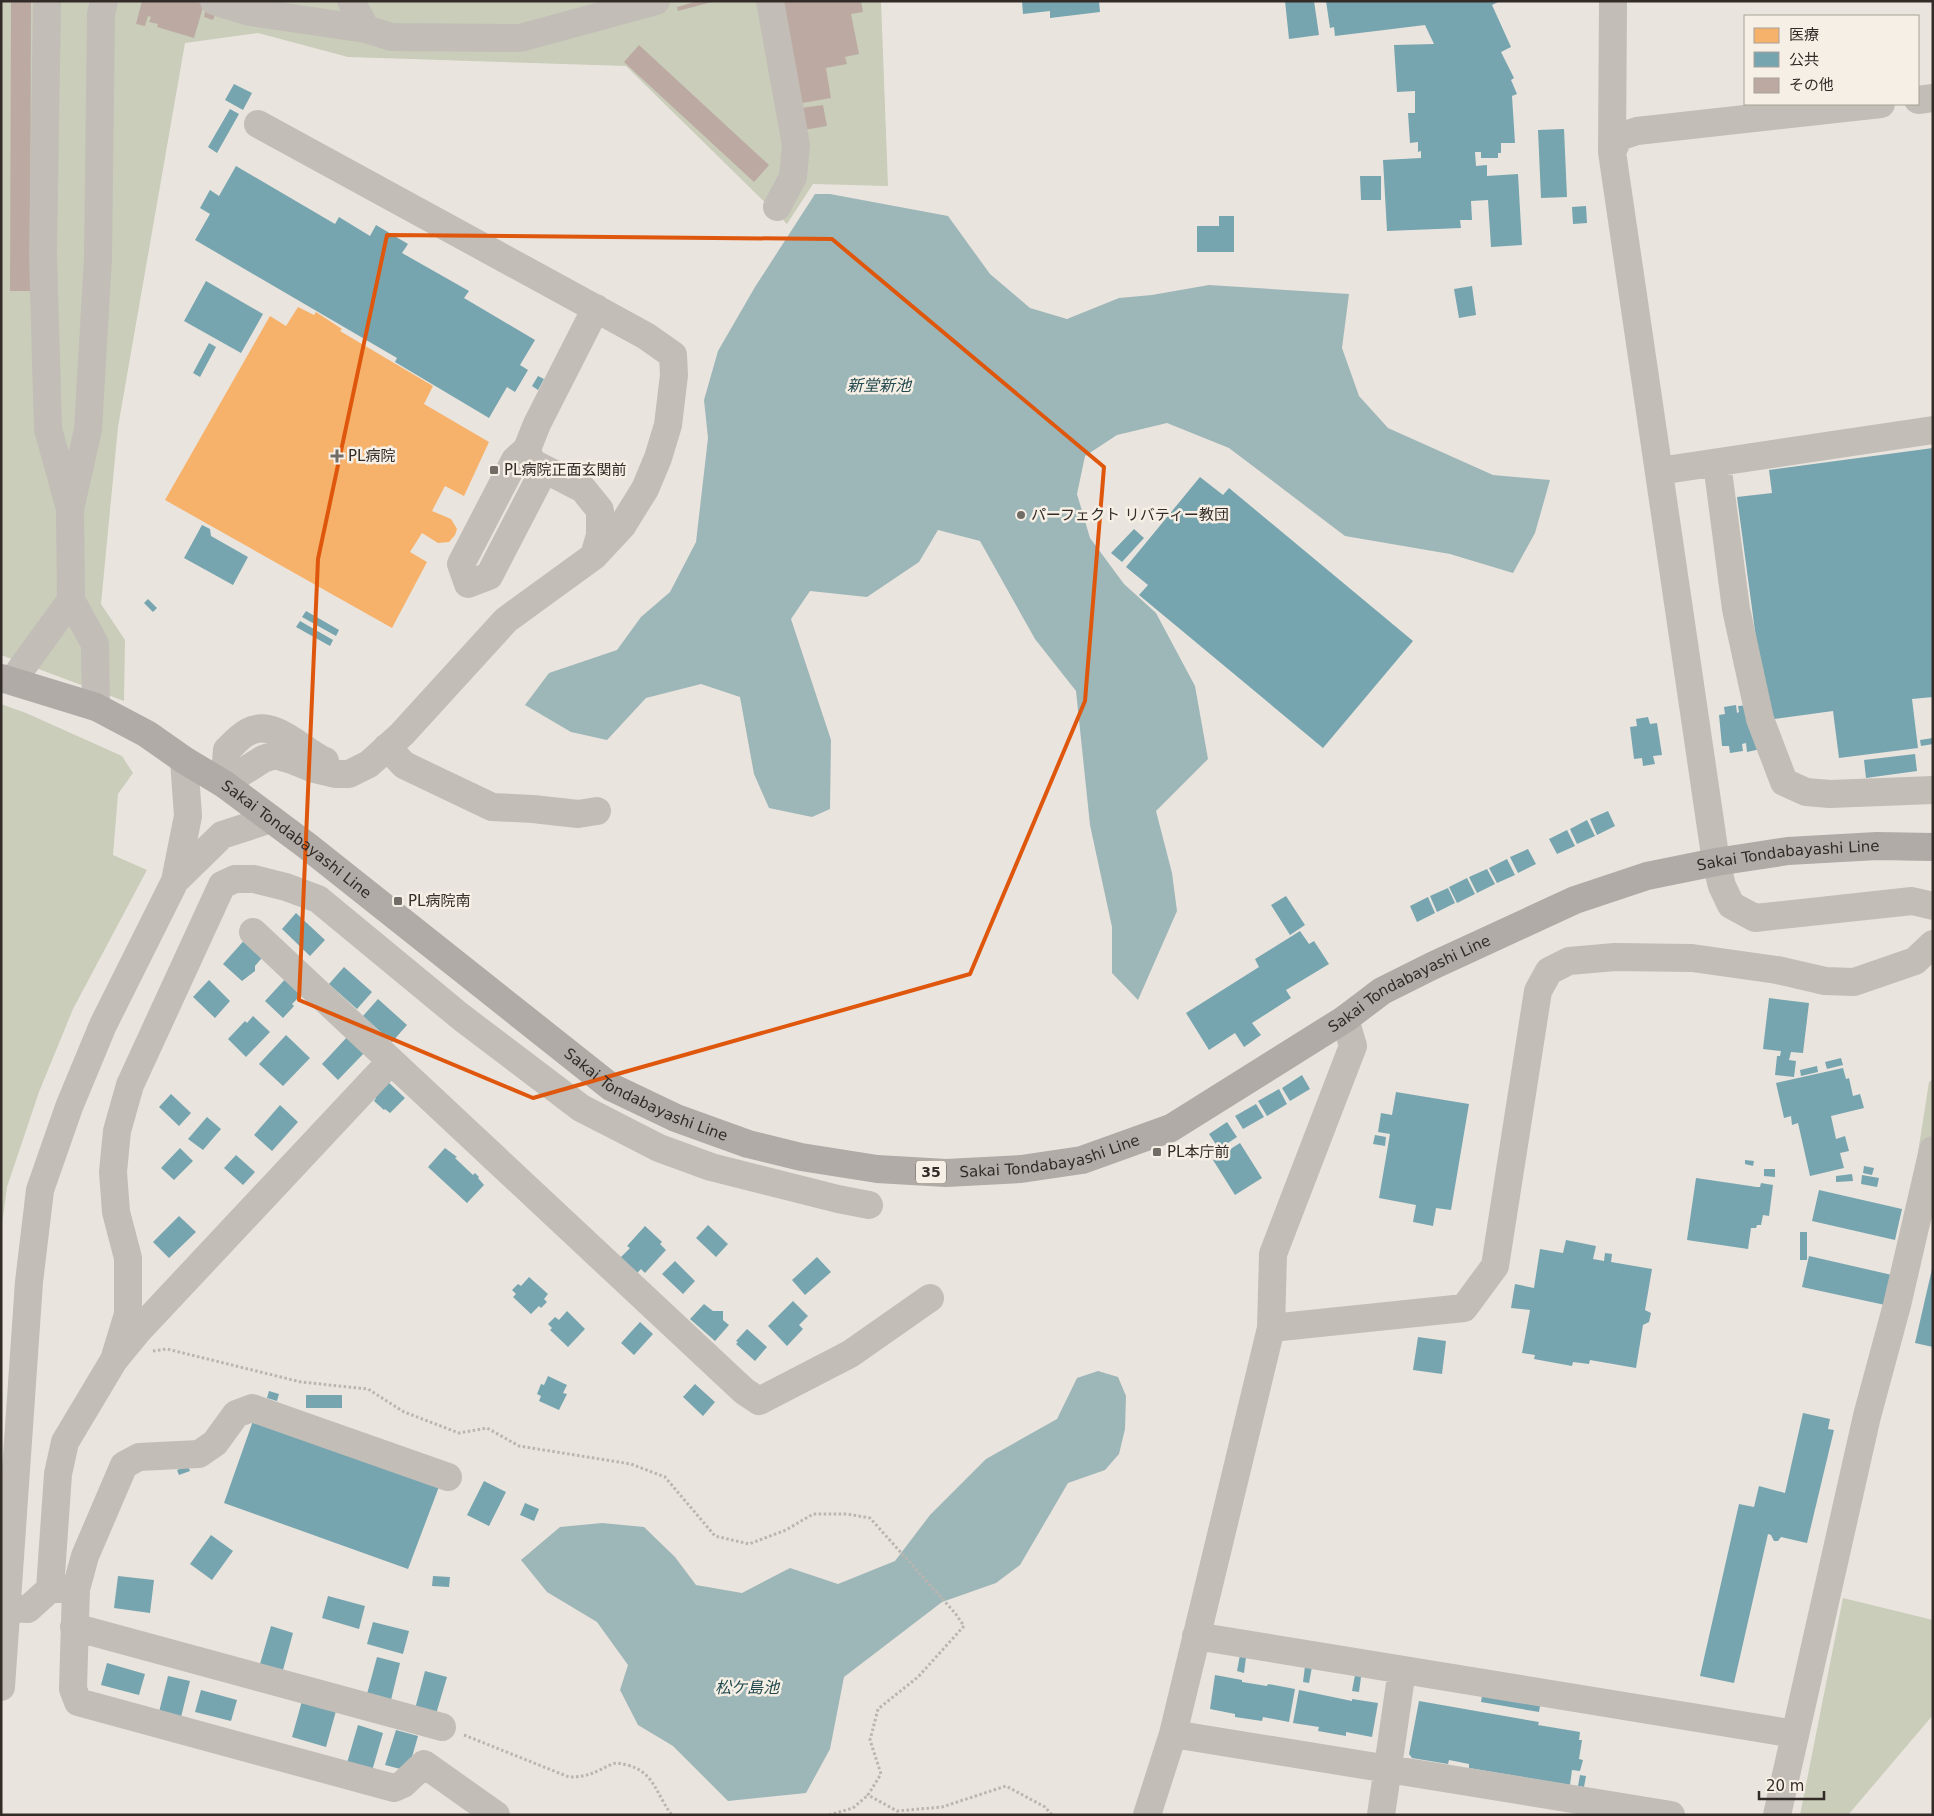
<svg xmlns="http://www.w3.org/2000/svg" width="1934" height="1816" viewBox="0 0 1934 1816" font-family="'DejaVu Sans','Noto Sans JP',sans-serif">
  <rect width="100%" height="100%" fill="#eae4de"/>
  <path fill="#cacdba" d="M 1,1 L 881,1 L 888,186 L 813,184 L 787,224 L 626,66 L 348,57 L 258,33 L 185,43 L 118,427 L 101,604 L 125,640 L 124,701 L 1,655 Z
    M 1,704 L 26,713 L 122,756 L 133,773 L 118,794 L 113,855 L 147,870 L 73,1009 L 39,1092 L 7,1187 L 1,1231 Z
    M 1933,1079 L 1933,1212 L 1914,1178 L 1929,1082 Z
    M 1843,1598 L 1933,1620 L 1933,1715 L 1848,1815 L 1800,1815 Z"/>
  <path fill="#9db6b8" d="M 815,194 L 830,194 L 948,216 L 990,274 L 1030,308 L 1067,319 L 1119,298 L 1152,295 L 1209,285 L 1349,294 L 1342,348 L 1359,396 L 1388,428 L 1493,475 L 1550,480 L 1535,533 L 1513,573 L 1450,554 L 1345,536 L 1229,448 L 1167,423 L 1117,435 L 1085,456 L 1077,494 L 1090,538 L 1124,584 L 1156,613 L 1195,686 L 1208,759 L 1156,811 L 1172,873 L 1177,911 L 1138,1000 L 1112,973 L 1112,927 L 1090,825 L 1076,691 L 1035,639 L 980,541 L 938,530 L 919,562 L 867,597 L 810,591 L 791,619 L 831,740 L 830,809 L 812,817 L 769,808 L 754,774 L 740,697 L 701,684 L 646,698 L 607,740 L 571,732 L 525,705 L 549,673 L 617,650 L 641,617 L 670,592 L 696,542 L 708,438 L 704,400 L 718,351 L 755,287 Z
    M 1098,1371 L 1118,1377 L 1126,1396 L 1125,1429 L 1119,1454 L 1105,1470 L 1068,1483 L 1020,1565 L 996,1583 L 942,1602 L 844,1677 L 830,1749 L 806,1793 L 728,1801 L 673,1746 L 638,1725 L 620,1690 L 628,1665 L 597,1622 L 547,1592 L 521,1560 L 560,1527 L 602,1523 L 644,1527 L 675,1557 L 696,1585 L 742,1593 L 790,1568 L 838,1584 L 895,1561 L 930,1515 L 986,1459 L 1057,1419 L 1077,1378 Z"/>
  <path fill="#f6b26b" d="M 298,307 L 314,315 L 316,312 L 342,329 L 340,331 L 433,386 L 424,404 L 489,442 L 464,496 L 445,486 L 432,511 L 451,519 L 457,529 L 455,535 L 449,542 L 438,543 L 422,533 L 410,552 L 427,562 L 392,628 L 165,500 L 270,316 L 286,326 Z"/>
  <path fill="#76a5af" d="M 1022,1 L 1099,1 L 1100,12 L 1050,18 L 1050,11 L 1023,14 Z
    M 1285,1 L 1314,1 L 1319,35 L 1289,39 Z
    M 1326,1 L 1500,1 L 1492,5 L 1511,47 L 1501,52 L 1514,78 L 1511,80 L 1517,94 L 1512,96 L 1515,143 L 1501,143 L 1501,153 L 1498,153 L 1498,158 L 1481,158 L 1481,152 L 1475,152 L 1476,166 L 1487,165 L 1487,176 L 1518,174 L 1522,245 L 1491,247 L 1488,200 L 1471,201 L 1472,220 L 1460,220 L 1461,228 L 1387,231 L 1383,160 L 1421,158 L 1421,151 L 1418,152 L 1418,142 L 1410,143 L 1408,113 L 1415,113 L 1415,91 L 1397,92 L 1394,45 L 1434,44 L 1425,25 L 1335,36 L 1334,27 L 1330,28 Z
    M 234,84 L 252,93 L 243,110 L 225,100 Z
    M 230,109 L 239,114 L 217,153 L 208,147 Z
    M 1564,129 L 1567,197 L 1541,198 L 1538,130 Z
    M 236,166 L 335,224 L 339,217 L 370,236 L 376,225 L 408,244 L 402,253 L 469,291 L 464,298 L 535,340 L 520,365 L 528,370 L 515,392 L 507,387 L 489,418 L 395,362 L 397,358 L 195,240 L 210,214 L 200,208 L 210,190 L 219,196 Z
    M 1360,176 L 1381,176 L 1381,200 L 1361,200 Z
    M 1586,206 L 1587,223 L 1573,224 L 1572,207 Z
    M 1219,216 L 1234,216 L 1234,252 L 1197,252 L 1197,226 L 1219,226 Z
    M 206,281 L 263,314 L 241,353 L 184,321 Z
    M 1472,286 L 1476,315 L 1459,318 L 1454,289 Z
    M 209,343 L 216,347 L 200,377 L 193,373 Z
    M 538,376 L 544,379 L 538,390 L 532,386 Z
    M 1933,448 L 1933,697 L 1912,699 L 1918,748 L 1839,758 L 1833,711 L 1767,720 L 1737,497 L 1772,493 L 1769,470 Z
    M 1200,477 L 1223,495 L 1229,488 L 1413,641 L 1323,748 L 1139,595 L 1148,585 L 1126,567 Z
    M 202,525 L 210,529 L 211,536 L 248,557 L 233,585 L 184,558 Z
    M 1134,529 L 1144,538 L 1122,562 L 1111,553 Z
    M 148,599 L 157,608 L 153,612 L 144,603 Z
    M 306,611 L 339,630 L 336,636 L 302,617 Z
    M 300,621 L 333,640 L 330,646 L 296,627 Z
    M 1736,705 L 1737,713 L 1739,712 L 1738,706 L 1752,705 L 1765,748 L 1747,752 L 1746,743 L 1742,744 L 1743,751 L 1730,753 L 1729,746 L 1722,746 L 1719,715 L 1725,714 L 1724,707 Z
    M 1648,717 L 1650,724 L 1657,723 L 1662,755 L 1653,756 L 1655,764 L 1643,766 L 1642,758 L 1634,759 L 1630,727 L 1637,726 L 1636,719 Z
    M 1933,738 L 1933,744 L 1921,746 L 1920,740 Z
    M 1915,754 L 1917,771 L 1866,778 L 1864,760 Z
    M 1608,811 L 1615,826 L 1597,835 L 1590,819 Z
    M 1587,820 L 1595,836 L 1577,844 L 1570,829 Z
    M 1567,830 L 1575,846 L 1557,854 L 1549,839 Z
    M 1528,849 L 1536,864 L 1518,873 L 1510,857 Z
    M 1507,859 L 1515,875 L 1497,883 L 1489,868 Z
    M 1487,869 L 1495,884 L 1477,893 L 1469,877 Z
    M 1467,878 L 1475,894 L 1457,903 L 1449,887 Z
    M 1448,888 L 1455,903 L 1437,912 L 1430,896 Z
    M 1286,896 L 1305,925 L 1290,935 L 1271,905 Z
    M 1428,897 L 1435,913 L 1417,922 L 1410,906 Z
    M 296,913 L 325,940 L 310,956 L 282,929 Z
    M 1300,931 L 1309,944 L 1314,941 L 1329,964 L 1286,990 L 1291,998 L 1252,1023 L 1261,1035 L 1244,1047 L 1235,1033 L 1209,1050 L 1186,1013 L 1259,967 L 1255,959 Z
    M 248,936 L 267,952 L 255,966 L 255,971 L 242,981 L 223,964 Z
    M 344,967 L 372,992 L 357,1009 L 329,984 Z
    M 289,975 L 305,991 L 292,1004 L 294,1006 L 283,1018 L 265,1001 Z
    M 209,980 L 230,1001 L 215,1018 L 193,997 Z
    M 1769,998 L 1809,1003 L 1803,1053 L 1791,1052 L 1789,1060 L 1796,1061 L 1794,1077 L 1775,1075 L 1777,1056 L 1780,1056 L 1781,1051 L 1763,1049 Z
    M 378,999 L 407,1025 L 392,1042 L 363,1016 Z
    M 253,1016 L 270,1032 L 246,1057 L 228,1039 L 245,1021 L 247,1023 Z
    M 286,1035 L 310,1058 L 283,1086 L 259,1064 Z
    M 349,1035 L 366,1051 L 338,1080 L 322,1064 Z
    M 1841,1058 L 1843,1065 L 1827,1069 L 1825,1062 Z
    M 1817,1066 L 1818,1072 L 1801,1076 L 1800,1070 Z
    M 1843,1068 L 1846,1079 L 1849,1078 L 1853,1096 L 1860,1094 L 1864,1108 L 1831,1116 L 1836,1139 L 1845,1136 L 1849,1151 L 1840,1153 L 1844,1168 L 1810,1176 L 1798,1123 L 1792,1125 L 1791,1116 L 1784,1118 L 1776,1083 Z
    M 1302,1075 L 1310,1089 L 1290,1101 L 1282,1088 Z
    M 385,1079 L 405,1098 L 390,1113 L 385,1109 L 384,1110 L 374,1101 L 376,1098 L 371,1093 Z
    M 1279,1089 L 1287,1104 L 1267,1116 L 1258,1101 Z
    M 1396,1092 L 1469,1104 L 1451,1210 L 1436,1208 L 1433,1226 L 1413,1222 L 1416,1205 L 1379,1198 L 1390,1134 L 1378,1132 L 1381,1113 L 1392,1115 Z
    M 171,1094 L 191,1113 L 179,1126 L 159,1107 Z
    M 1256,1104 L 1264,1117 L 1243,1129 L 1235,1116 Z
    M 280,1105 L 298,1122 L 272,1151 L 254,1135 Z
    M 207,1117 L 221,1129 L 203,1150 L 188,1139 Z
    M 1227,1122 L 1237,1137 L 1219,1149 L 1209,1134 Z
    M 1375,1135 L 1386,1137 L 1385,1146 L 1373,1144 Z
    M 1240,1143 L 1262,1178 L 1235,1195 L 1213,1160 Z
    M 180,1148 L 193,1161 L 174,1180 L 161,1168 Z
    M 445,1148 L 457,1157 L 455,1158 L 473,1175 L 475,1173 L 479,1177 L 478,1178 L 484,1185 L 467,1203 L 428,1167 Z
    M 236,1155 L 255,1172 L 243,1185 L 224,1168 Z
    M 1745,1160 L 1754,1161 L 1753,1166 L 1745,1164 Z
    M 1864,1166 L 1874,1168 L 1872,1175 L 1863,1173 Z
    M 1764,1169 L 1775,1169 L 1775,1177 L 1764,1176 Z
    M 1852,1174 L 1853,1181 L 1836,1182 L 1836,1176 Z
    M 1862,1175 L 1879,1178 L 1877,1187 L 1861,1184 Z
    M 1696,1178 L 1757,1187 L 1760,1187 L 1761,1183 L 1773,1185 L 1769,1216 L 1763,1215 L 1761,1225 L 1757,1225 L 1756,1228 L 1751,1228 L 1748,1249 L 1687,1240 Z
    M 1819,1190 L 1902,1209 L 1895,1240 L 1812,1221 Z
    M 179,1216 L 196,1232 L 169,1258 L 153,1242 Z
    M 708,1225 L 728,1244 L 716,1257 L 696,1238 Z
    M 645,1226 L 662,1242 L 660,1244 L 666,1250 L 645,1273 L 641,1269 L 637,1273 L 620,1258 L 630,1248 L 627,1246 Z
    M 1800,1232 L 1807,1232 L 1807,1260 L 1800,1260 Z
    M 1566,1240 L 1596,1246 L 1593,1259 L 1604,1261 L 1605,1253 L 1612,1254 L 1611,1262 L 1652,1269 L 1645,1310 L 1651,1313 L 1649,1322 L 1643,1325 L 1636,1368 L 1590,1360 L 1589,1364 L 1573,1362 L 1572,1366 L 1534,1359 L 1535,1355 L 1522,1353 L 1530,1310 L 1511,1308 L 1515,1284 L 1534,1288 L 1540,1249 L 1563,1253 Z
    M 1809,1256 L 1892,1275 L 1885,1305 L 1802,1287 Z
    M 817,1257 L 831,1272 L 805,1295 L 792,1280 Z
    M 675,1261 L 695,1281 L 683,1294 L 662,1274 Z
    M 1932,1269 L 1933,1269 L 1933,1347 L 1915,1343 Z
    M 529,1277 L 548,1294 L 544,1299 L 547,1302 L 541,1308 L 539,1306 L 531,1314 L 513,1297 L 516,1294 L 512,1290 L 518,1284 L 521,1286 Z
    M 793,1301 L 808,1316 L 799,1325 L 803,1329 L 787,1346 L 768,1326 Z
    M 704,1304 L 713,1311 L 723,1311 L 723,1320 L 729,1325 L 715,1341 L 690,1319 Z
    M 567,1311 L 585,1329 L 568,1347 L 550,1330 L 552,1328 L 548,1324 L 555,1317 L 559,1320 Z
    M 640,1322 L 653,1334 L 634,1355 L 621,1343 Z
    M 747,1329 L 767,1347 L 755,1361 L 736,1344 L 738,1342 L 736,1341 Z
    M 1418,1337 L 1446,1341 L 1442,1374 L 1413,1370 Z
    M 548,1376 L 567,1385 L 563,1393 L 567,1394 L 559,1410 L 539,1401 L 541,1396 L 537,1394 L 541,1384 L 544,1385 Z
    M 695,1384 L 715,1402 L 703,1416 L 683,1397 Z
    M 269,1391 L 279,1394 L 277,1401 L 267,1398 Z
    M 306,1395 L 342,1395 L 342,1408 L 306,1408 Z
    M 1803,1413 L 1830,1419 L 1828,1429 L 1834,1430 L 1807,1543 L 1781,1537 L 1778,1541 L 1774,1541 L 1771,1535 L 1768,1534 L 1734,1683 L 1700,1676 L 1739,1504 L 1754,1507 L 1759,1486 L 1785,1493 Z
    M 254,1418 L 440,1484 L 408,1569 L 224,1503 Z
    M 188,1466 L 190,1471 L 179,1475 L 177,1470 Z
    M 484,1481 L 506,1492 L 489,1526 L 467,1515 Z
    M 525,1503 L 539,1509 L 534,1521 L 520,1515 Z
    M 211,1535 L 233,1551 L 212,1580 L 190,1564 Z
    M 118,1576 L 154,1580 L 150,1613 L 114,1608 Z
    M 433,1576 L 450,1577 L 449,1587 L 432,1586 Z
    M 328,1596 L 365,1606 L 359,1629 L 322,1618 Z
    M 373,1622 L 409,1631 L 403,1654 L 367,1644 Z
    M 271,1626 L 293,1633 L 283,1670 L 260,1664 Z
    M 1240,1655 L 1246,1657 L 1244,1673 L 1237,1671 Z
    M 377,1657 L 400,1663 L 391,1700 L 367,1694 Z
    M 107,1663 L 145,1674 L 139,1695 L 101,1685 Z
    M 1305,1666 L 1312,1667 L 1309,1683 L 1303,1682 Z
    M 425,1671 L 447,1677 L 436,1714 L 415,1709 Z
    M 1215,1675 L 1242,1680 L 1242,1682 L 1267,1686 L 1268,1684 L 1295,1689 L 1289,1722 L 1263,1717 L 1262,1721 L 1235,1717 L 1235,1714 L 1210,1709 Z
    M 1355,1675 L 1361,1677 L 1359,1692 L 1352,1691 Z
    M 168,1676 L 190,1681 L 181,1717 L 159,1712 Z
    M 201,1690 L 237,1700 L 231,1721 L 195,1712 Z
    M 1299,1690 L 1352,1701 L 1352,1699 L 1378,1703 L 1372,1737 L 1346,1732 L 1346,1736 L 1318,1731 L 1319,1727 L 1293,1723 Z
    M 1482,1696 L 1540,1706 L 1539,1712 L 1481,1702 Z
    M 302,1701 L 336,1711 L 326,1747 L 292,1737 Z
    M 1419,1701 L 1539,1722 L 1538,1725 L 1580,1732 L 1579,1740 L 1582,1740 L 1579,1759 L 1583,1760 L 1580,1771 L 1572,1770 L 1570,1785 L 1469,1768 L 1469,1764 L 1449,1760 L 1448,1764 L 1412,1758 L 1409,1754 Z
    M 358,1725 L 383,1733 L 372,1771 L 347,1763 Z
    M 396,1730 L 418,1736 L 408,1771 L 385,1765 Z
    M 1580,1775 L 1586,1776 L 1584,1787 L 1578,1786 Z"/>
  <path fill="#bcaaa2" d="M 11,1 L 31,1 L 30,291 L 10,291 Z
    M 142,1 L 193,1 L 204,4 L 194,38 L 157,27 L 158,24 L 149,22 L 151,17 L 148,16 L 145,26 L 136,24 Z
    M 698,1 L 712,2 L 678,11 L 677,7 Z
    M 783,1 L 861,1 L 863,12 L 851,14 L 859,54 L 845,57 L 847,64 L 826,68 L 831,98 L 802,103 Z
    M 206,8 L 216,11 L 213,20 L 204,17 Z
    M 639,45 L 769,165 L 754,182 L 624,62 Z
    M 823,105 L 827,126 L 804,130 L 801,108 Z"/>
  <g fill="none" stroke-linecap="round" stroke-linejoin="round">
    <path stroke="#bbb5b0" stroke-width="3" stroke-dasharray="2.5 2.5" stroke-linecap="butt" d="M 153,1351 L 167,1349 L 301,1382 L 368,1389 L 404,1412 L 459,1433 L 487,1428 L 519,1446 L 631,1464 L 665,1477 L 715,1536 L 749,1544 L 786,1530 L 813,1514 L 847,1514 L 870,1518 L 955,1613 L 964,1626 L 918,1677 L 878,1709 L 870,1740 L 881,1774 L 868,1795 L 897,1811 L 942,1807 L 1006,1786 L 1045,1807 L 1052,1815
      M 464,1735 L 569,1777 C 589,1777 595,1772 612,1764 C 617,1762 622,1764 627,1765 C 655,1772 656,1795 672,1815
      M 829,1815 L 853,1808 L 868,1795"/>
    <path stroke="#c2bdb7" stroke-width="28" d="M 47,1 L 43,255 L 48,429 L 69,505
      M 214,1 L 250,12 L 366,29 L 391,37 L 520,38 L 656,1
      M 351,1 L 366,29
      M 770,1 L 796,145 L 793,177 L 777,207
      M 1613,1 L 1612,152 L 1716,862 L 1722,886 L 1731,905 L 1755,918 L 1912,901 L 1933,906
      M 1918,100 L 1933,98
      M 1612,152 L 1619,137 L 1637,131 L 1881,104
      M 527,449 L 515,460 L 461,564 L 468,584 L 489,576 L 544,470
      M 1717,463 L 1736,609 L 1760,719 L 1784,782 L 1806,792 L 1830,794 L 1933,790
      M 1659,471 L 1933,430
      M 594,556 L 600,535 L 600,510 L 583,489 L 531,462 L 527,449 L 537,424 L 596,308
      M 13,680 L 71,600
      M 96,707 L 95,644 L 71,600 L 70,509 L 88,430 L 98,258 L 101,14 L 104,1
      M 387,747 L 404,765 L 492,807 L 533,809 L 578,814 L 597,811
      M 224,784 L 263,759 L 275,755 L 292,760 L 314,769 L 335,774 L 349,774 L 369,764 L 402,734 L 506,620 L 594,556 L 622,526 L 645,489 L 658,458 L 668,425 L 674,375 L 673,355 L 646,336 L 258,124
      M 224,784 L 227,750 C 233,744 240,736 248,732 C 274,717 303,752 325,761
      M 175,881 L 222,835 L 271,819
      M 253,932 L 744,1391 L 759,1401 L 850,1354 L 930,1298
      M 1271,1328 L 1464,1308 L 1495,1266 L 1538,991 L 1549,971 L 1569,961 L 1615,957 L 1692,958 L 1777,970 L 1825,981 L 1854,982 L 1915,961 L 1933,944
      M 114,1360 L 128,1314 L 128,1258 L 116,1212 L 113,1172 L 117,1131 L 130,1085 L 222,885 L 235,879 L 254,879 L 286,887 L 318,899 L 461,1017 L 581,1108 L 659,1148 L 711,1167 L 838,1199 L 869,1205
      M 448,1477 L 252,1408 L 236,1414 L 215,1443 L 199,1454 L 139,1457 L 124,1465 L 85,1556 L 76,1589 L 73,1689 L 78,1702 L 394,1788 L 403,1784 L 424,1764 L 496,1815
      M 50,1589 L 58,1474 L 65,1442 L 114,1360 L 137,1332 L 391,1061
      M 7,1608 L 28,1609 L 50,1589 L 69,1589
      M 74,1627 L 442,1727
      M 1196,1636 L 1795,1734
      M 1,1687 L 29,1282 L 40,1190 L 69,1107 L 103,1025 L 175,881 L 188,816 L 184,760
      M 1173,1734 L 1671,1815
      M 1147,1815 L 1173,1734 L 1271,1328 L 1273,1254 L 1353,1046 L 1345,1019
      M 1381,1815 L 1402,1670
      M 1777,1815 L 1867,1416 L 1897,1305 L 1933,1150"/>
    <path stroke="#b0aba7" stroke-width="28" id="s1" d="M 1,678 L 96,707 L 147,734 L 184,760 L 224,784 L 306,845 L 611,1087 L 676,1118 L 748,1144 L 801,1157 L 877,1169 L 946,1173 L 1021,1169 L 1082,1160 L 1171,1128 L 1345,1019 L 1382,991 L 1432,966 L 1575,900 L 1647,876 L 1716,862 L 1788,851 L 1877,846 L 1933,847"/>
  </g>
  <path fill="none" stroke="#df570d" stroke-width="4" stroke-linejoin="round" d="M 387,235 L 832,239 L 1104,467 L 1085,701 L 970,974 L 533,1098 L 299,1000 L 318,559 Z"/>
  <g fill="#726c67" stroke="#f6efe5" stroke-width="2">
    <path d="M334.5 448.5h5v5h5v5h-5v5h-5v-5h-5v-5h5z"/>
    <rect x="489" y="465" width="10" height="10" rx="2.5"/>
    <circle cx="1021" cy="515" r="5"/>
    <rect x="393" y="896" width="10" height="10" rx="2.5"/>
    <rect x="1152" y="1147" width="10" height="10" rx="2.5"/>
  </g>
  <g text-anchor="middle" stroke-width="5" stroke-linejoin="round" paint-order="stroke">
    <rect fill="#f6efe5" stroke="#6d6660" stroke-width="1" x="916" y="1160.5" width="30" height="23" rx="4"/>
    <g font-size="14" font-weight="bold" fill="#322b27">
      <text x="931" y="1177">35</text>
    </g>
    <g font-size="15" fill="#322b27" stroke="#f6efe5" text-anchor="start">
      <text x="348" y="461">PL病院</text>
      <text x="504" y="475">PL病院正面玄関前</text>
      <text x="1031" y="520">パーフェクト リバティー教団</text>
      <text x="408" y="906">PL病院南</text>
      <text x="1167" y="1157">PL本庁前</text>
    </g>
    <g font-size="15" fill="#322b27" stroke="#f6efe5">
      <text dy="5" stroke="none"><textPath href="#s1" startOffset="340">Sakai Tondabayashi Line</textPath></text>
      <text dy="5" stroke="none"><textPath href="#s1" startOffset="2005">Sakai Tondabayashi Line</textPath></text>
      <text dy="5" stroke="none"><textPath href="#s1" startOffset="1600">Sakai Tondabayashi Line</textPath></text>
      <text dy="5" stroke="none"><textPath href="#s1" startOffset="775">Sakai Tondabayashi Line</textPath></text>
      <text dy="5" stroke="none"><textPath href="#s1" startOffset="1195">Sakai Tondabayashi Line</textPath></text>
    </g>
    <g font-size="16" font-style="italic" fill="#21494e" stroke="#f6efe5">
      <text x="879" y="391">新堂新池</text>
      <text x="747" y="1693">松ケ島池</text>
    </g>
  </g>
  <rect width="1934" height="1816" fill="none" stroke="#322b27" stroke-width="5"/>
  <rect x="1744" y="15" width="175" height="90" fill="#f6efe5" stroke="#a8a199"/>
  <rect x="1754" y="28" width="25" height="15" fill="#f6b26b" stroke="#a8a199"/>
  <text x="1789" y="40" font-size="15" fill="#322b27">医療</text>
  <rect x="1754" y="52" width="25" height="15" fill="#76a5af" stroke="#a8a199"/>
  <text x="1789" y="65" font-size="15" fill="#322b27">公共</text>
  <rect x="1754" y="78" width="25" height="15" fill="#bcaaa2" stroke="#a8a199"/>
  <text x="1789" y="90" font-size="15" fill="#322b27">その他</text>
  <path d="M1759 1791v8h65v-8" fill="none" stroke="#322b27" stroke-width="2.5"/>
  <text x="1766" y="1791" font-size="15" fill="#322b27" stroke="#f6efe5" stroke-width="4" paint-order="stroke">20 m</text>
</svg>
